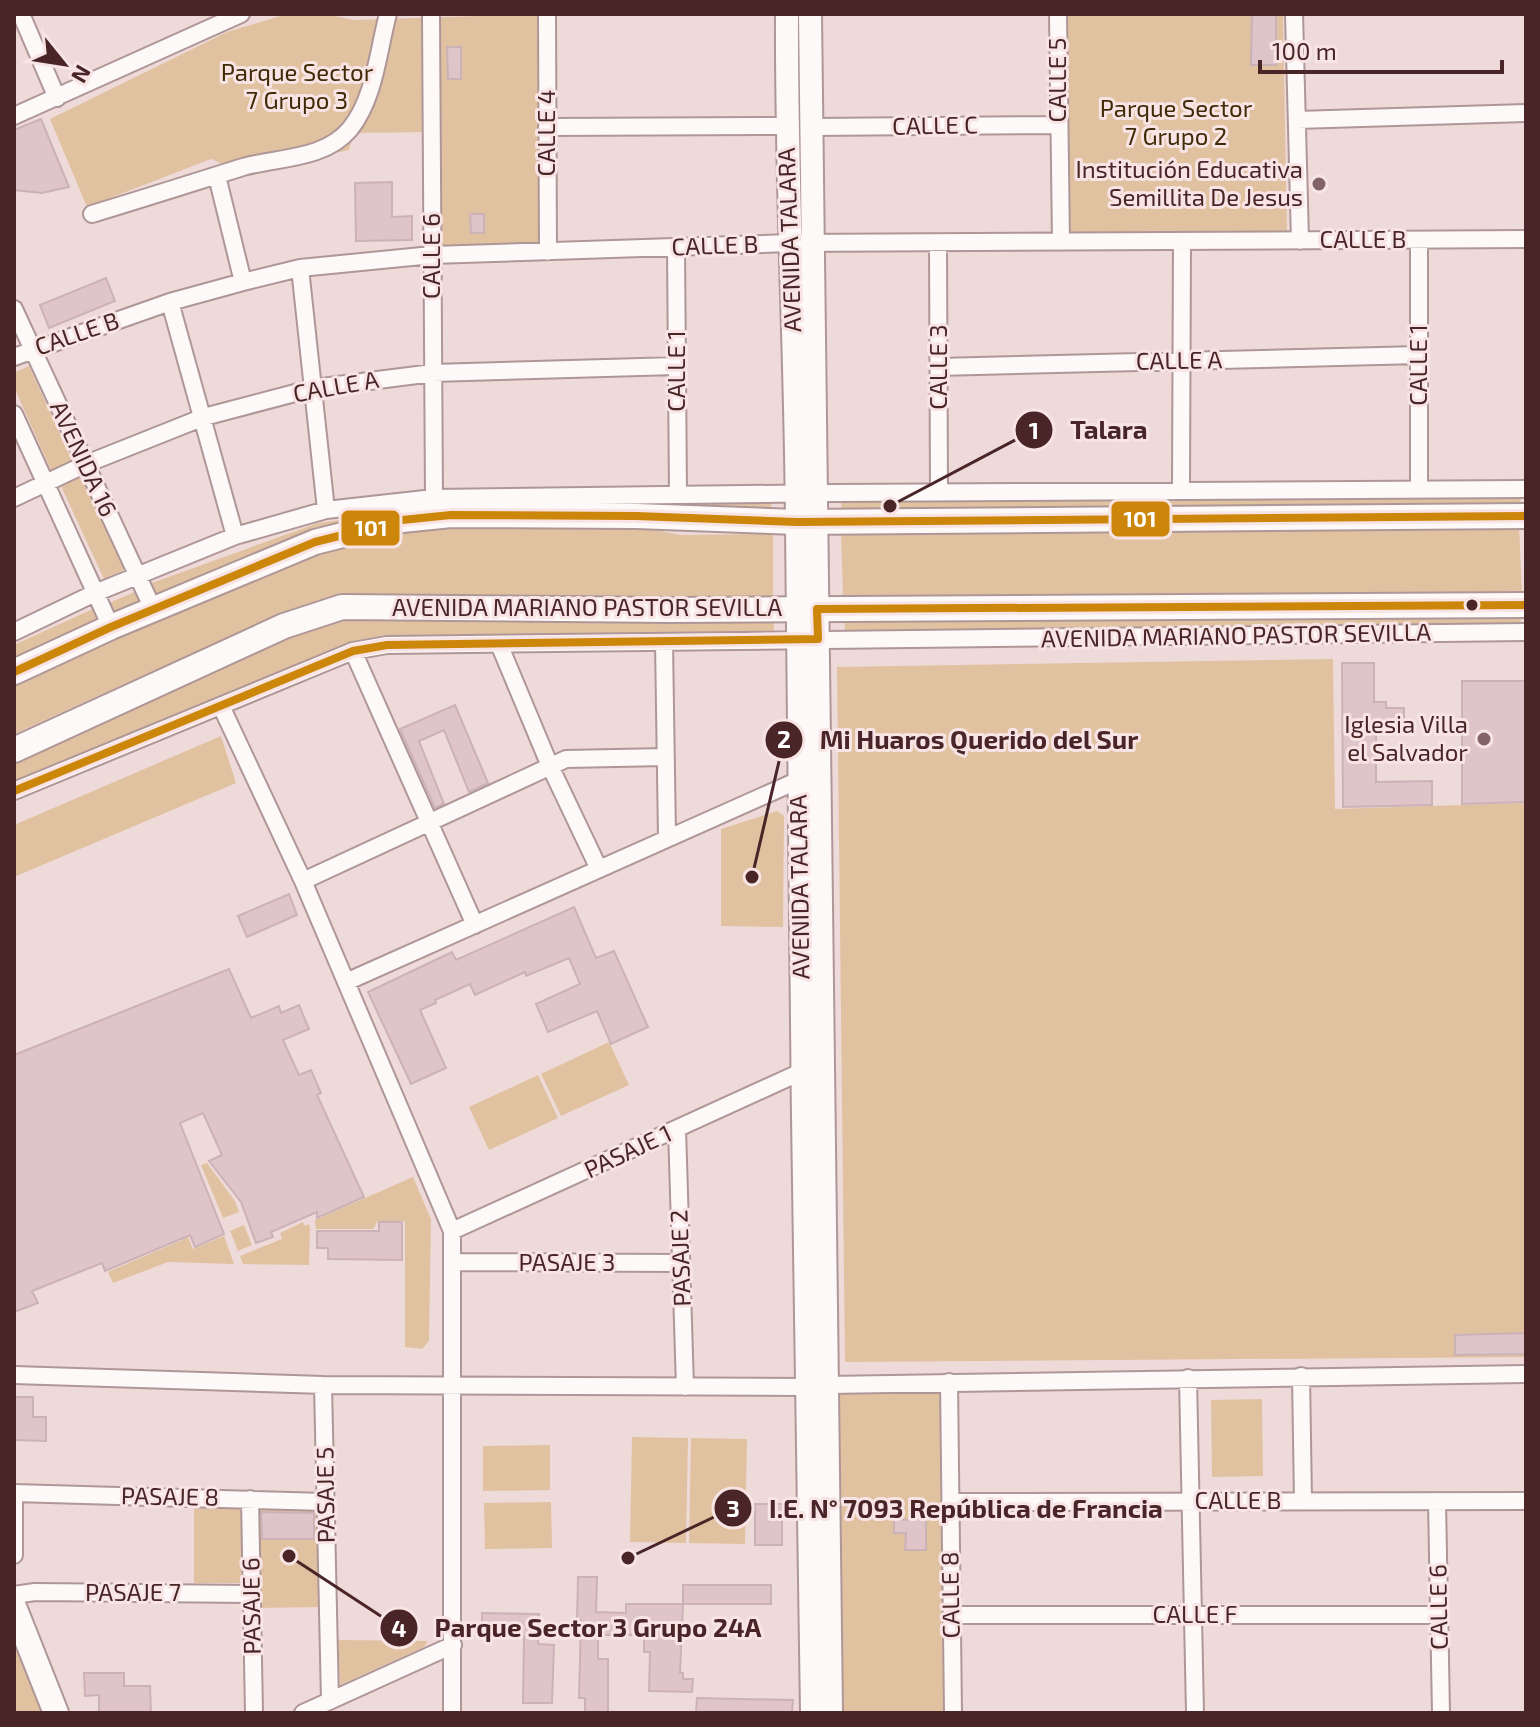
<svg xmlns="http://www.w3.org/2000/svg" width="1540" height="1727" viewBox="0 0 1540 1727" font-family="'Exo 2',sans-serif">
  <rect width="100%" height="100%" fill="#efdada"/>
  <path fill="#e0c2a1" d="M 287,14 L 330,15 L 355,20 L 542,14 L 541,242 L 437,246 L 436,132 L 353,133 L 349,150 L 243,173 L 211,159 L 87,207 L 50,119 L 227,32 Z
    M 1066,14 L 1283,14 L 1287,232 L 1067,236 Z
    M 29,366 L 72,460 L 51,470 L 14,387 L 14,373 Z
    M 81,474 L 125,569 L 104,579 L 60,484 Z
    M 1520,494 L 1521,508 L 842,514 L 841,499 Z
    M 771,502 L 772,515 L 581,504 Z
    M 429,507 L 360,523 L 155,601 L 149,584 L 318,523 Z
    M 629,525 L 681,535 L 773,534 L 773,599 L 296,613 L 151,672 L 14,734 L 14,684 L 161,617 L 361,539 L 432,528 Z
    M 1519,525 L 1522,593 L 843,597 L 841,533 L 1163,531 Z
    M 137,591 L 143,604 L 115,617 L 109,603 Z
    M 97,607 L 104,622 L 14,664 L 14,645 Z
    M 1521,610 L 1521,627 L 845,634 L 844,616 Z
    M 369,616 L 774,618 L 774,635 L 403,637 L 297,667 L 14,781 L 14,755 L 316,625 Z
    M 1333,659 L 1335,809 L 1526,803 L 1526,1357 L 845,1362 L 837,667 Z
    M 221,736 L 236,783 L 14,877 L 14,825 Z
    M 777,811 L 784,816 L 783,927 L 721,926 L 721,829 Z
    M 609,1042 L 629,1085 L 561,1116 L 541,1074 Z
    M 538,1075 L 558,1118 L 489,1150 L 469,1107 Z
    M 207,1163 L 235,1201 L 239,1212 L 223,1218 L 201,1165 Z
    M 413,1177 L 431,1219 L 429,1341 L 422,1349 L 405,1347 L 405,1221 L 378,1221 L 373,1229 L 316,1229 L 315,1220 Z
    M 164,1181 L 193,1249 L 224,1236 L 234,1264 L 168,1262 L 113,1283 L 108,1272 L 182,1240 L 158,1184 Z
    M 303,1222 L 305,1226 L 309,1224 L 310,1228 L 309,1265 L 243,1264 L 240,1256 L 282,1239 L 280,1233 Z
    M 244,1225 L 252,1245 L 238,1251 L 230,1231 Z
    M 941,1390 L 945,1713 L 840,1713 L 837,1392 Z
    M 1262,1399 L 1263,1476 L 1212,1477 L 1211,1400 Z
    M 632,1437 L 688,1438 L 686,1543 L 630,1542 Z
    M 691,1438 L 747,1439 L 745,1544 L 689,1543 Z
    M 550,1445 L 550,1490 L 483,1491 L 483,1446 Z
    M 551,1502 L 552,1548 L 485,1549 L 484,1503 Z
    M 322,1504 L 323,1607 L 256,1608 L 254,1505 Z
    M 241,1506 L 241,1583 L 194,1583 L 194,1507 Z
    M 14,1626 L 52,1713 L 14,1713 Z
    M 338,1640 L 428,1641 L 424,1647 L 340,1685 Z"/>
  <path fill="#dfc4ca" stroke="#cbb2b7" stroke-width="2" d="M 1252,15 L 1276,15 L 1276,65 L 1251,65 Z
    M 447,47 L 461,47 L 461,79 L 448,79 Z
    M 41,119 L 69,187 L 42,193 L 14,190 L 14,130 Z
    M 392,182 L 392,217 L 412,216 L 412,240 L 356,241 L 355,183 Z
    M 470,214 L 484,214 L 484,233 L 471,233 Z
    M 106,278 L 115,301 L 49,328 L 40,305 Z
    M 1342,663 L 1374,663 L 1374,702 L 1386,702 L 1386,708 L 1404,708 L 1404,723 L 1376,723 L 1376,782 L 1432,781 L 1432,805 L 1343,807 Z
    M 1462,681 L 1526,681 L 1526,802 L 1462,804 Z
    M 455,705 L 488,783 L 469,792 L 444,730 L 419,741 L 444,804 L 435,808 L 400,729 Z
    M 289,894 L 297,915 L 247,937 L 238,916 Z
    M 574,907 L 596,958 L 614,951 L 648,1027 L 611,1044 L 597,1011 L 548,1032 L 536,1004 L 580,984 L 569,958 L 526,976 L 525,972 L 475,995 L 470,984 L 435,1000 L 436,1003 L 420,1010 L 446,1068 L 411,1084 L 368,992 L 452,952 L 456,960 Z
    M 229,969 L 251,1018 L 279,1006 L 281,1013 L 299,1005 L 309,1029 L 283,1040 L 299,1075 L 311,1070 L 321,1093 L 317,1095 L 364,1197 L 317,1218 L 317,1212 L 271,1232 L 273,1237 L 256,1243 L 241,1202 L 209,1161 L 222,1155 L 203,1113 L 180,1123 L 224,1234 L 195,1247 L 190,1235 L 105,1271 L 102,1263 L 32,1291 L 38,1303 L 14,1312 L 14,1055 Z
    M 379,1222 L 402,1222 L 402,1260 L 328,1259 L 328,1248 L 317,1248 L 317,1231 L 379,1231 Z
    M 1526,1333 L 1526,1354 L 1455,1355 L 1455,1335 Z
    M 14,1397 L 33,1397 L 33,1417 L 46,1417 L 46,1441 L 14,1440 Z
    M 755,1504 L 782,1504 L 782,1545 L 755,1545 Z
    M 261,1512 L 314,1513 L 314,1539 L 262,1539 Z
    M 926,1519 L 926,1550 L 905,1550 L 906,1533 L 894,1533 L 894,1520 Z
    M 578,1577 L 597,1577 L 596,1612 L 626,1613 L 626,1604 L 683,1604 L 680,1673 L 683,1673 L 683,1679 L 693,1679 L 692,1692 L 649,1691 L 650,1652 L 644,1652 L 644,1635 L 598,1635 L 598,1659 L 608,1659 L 608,1713 L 585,1713 L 585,1698 L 579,1698 L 581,1620 L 577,1619 Z
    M 683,1585 L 771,1585 L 771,1604 L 683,1604 Z
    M 482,1613 L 539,1614 L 538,1644 L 554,1645 L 552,1703 L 523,1703 L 524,1636 L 482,1635 Z
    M 84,1673 L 124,1673 L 124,1686 L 150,1686 L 151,1713 L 99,1713 L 99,1695 L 85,1696 Z
    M 697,1698 L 793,1700 L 792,1713 L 696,1713 Z"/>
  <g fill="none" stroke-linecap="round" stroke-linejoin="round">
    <g stroke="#af9697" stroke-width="20">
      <path id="minor" d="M 21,14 L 57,98
        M 431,14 L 434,498
        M 547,14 L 548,252
        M 1058,14 L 1061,242
        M 1294,14 L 1300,241
        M 14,116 L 241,14
        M 1297,120 L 1526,113
        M 547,127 L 787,126
        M 812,127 L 1059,125
        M 217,176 L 243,282
        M 92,214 C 142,199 192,183 243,167 C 278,157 324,160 350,129 C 375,98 378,51 388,14
        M 1419,240 L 1419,490
        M 938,243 L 939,492
        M 676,247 L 678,495
        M 300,268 L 326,510
        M 170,302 L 235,536
        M 14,309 L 153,609
        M 14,357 L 170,302 L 243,282 L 300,268 L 432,255 L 791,243 L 1526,239
        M 938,367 L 1419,355
        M 14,414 L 111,627
        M 1181,490 L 1182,241
        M 14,498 L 86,464 L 204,417 L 314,388 L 433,373 L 676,366
        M 14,632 L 95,593 L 235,536 L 326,510 L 434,498 L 834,493 L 1526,489
        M 664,642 L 667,838
        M 499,644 L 550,766 L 599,869
        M 353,651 L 475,925
        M 221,706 L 303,881 L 452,1231 L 452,1713
        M 14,791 L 353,651 L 387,645 L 1526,632
        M 303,881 L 566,759 L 666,757
        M 346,982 L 799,780
        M 677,1129 L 685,1387
        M 452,1231 L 803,1071
        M 453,1262 L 682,1263
        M 14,1375 L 323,1385 L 805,1387
        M 1301,1376 L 1303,1501
        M 1188,1378 L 1195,1713
        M 949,1382 L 953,1713
        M 323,1385 L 330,1701
        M 827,1385 L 1526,1374
        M 14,1493 L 326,1502
        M 250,1499 L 254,1713
        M 1437,1501 L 1441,1713
        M 950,1502 L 1526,1501
        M 14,1555 L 14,1493
        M 14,1595 L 35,1592 L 252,1594
        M 951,1615 L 1439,1615
        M 303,1713 L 453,1645"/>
    </g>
    <g stroke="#af9697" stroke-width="26">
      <path id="tertiary" d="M 787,14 C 786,185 796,355 797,526 C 801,922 804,1317 812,1713
        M 810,14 L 831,1713"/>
    </g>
    <g stroke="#af9697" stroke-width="28">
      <path id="secondary" d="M 14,672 L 111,627 L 315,542 L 402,520 L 451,515 L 636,516 L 797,522 L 1526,516
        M 14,750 L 284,626 L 342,607 L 669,610 L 1526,605
        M 14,1607 L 56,1713"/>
    </g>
    <use href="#minor" stroke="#fdf9f9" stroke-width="16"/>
    <use href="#tertiary" stroke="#fdf9f9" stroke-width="22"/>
    <use href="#secondary" stroke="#fdf9f9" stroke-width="24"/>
    <g stroke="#f8e4e4" stroke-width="14">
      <path id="bus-1" d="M 14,672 L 111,627 L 315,542 L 402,520 L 451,515 L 636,516 L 797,522 L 1526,516
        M 14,791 L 353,651 L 387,645 L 818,639 L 817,609 L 1526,605"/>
    </g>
    <use href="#bus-1" stroke="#cc860a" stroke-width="8"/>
  </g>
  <g fill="#836466" stroke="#f8e4e4" stroke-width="3">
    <circle cx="1319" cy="184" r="8"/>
    <circle cx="1484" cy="739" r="8"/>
  </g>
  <circle fill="#492527" stroke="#f8e4e4" stroke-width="3" cx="1472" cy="605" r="7"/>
  <g text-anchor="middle" stroke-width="6" stroke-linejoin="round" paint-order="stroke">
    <g font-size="24" fill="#402b06" stroke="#f8e4e4">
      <text x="297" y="81">Parque Sector<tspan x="297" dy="28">7 Grupo 3</tspan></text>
      <text x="1176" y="117">Parque Sector<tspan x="1176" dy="28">7 Grupo 2</tspan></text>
    </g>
    <g font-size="24" fill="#492527" stroke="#f8e4e4">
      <text transform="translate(1058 80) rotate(-90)" y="8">CALLE 5</text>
      <text transform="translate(935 126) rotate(-1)" y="8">CALLE C</text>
      <text transform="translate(547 133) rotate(-90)" y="8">CALLE 4</text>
      <text transform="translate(790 240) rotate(-92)" y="8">AVENIDA TALARA</text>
      <text x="1363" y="248">CALLE B</text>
      <text transform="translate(715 246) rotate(-2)" y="8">CALLE B</text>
      <text transform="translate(432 256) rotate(-90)" y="8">CALLE 6</text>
      <text transform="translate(77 334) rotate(-19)" y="8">CALLE B</text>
      <text transform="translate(1179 361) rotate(-1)" y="8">CALLE A</text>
      <text transform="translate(1419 365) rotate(-90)" y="8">CALLE 1</text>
      <text transform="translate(939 367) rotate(-90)" y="8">CALLE 3</text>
      <text transform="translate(677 371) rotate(-90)" y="8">CALLE 1</text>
      <text transform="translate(336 387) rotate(-10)" y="8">CALLE A</text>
      <text transform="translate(83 459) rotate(65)" y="8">AVENIDA 16</text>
      <text x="587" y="616">AVENIDA MARIANO PASTOR SEVILLA</text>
      <text transform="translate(1236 636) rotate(-1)" y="8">AVENIDA MARIANO PASTOR SEVILLA</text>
      <text transform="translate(800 887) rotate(-91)" y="8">AVENIDA TALARA</text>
      <text transform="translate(628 1152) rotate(-25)" y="8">PASAJE 1</text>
      <text transform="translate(681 1258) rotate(-92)" y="8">PASAJE 2</text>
      <text x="567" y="1271">PASAJE 3</text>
      <text transform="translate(326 1495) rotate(-91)" y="8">PASAJE 5</text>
      <text transform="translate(170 1497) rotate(1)" y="8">PASAJE 8</text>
      <text x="1238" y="1509">CALLE B</text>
      <text x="133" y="1601">PASAJE 7</text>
      <text transform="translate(951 1595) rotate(-91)" y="8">CALLE 8</text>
      <text transform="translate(252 1606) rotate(-91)" y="8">PASAJE 6</text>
      <text transform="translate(1439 1607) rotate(-91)" y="8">CALLE 6</text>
      <text x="1195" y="1623">CALLE F</text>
    </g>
    <g font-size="24" fill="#492527" stroke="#f8e4e4" text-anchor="end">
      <text x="1303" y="178">Institución Educativa<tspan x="1303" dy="28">Semillita De Jesus</tspan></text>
      <text x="1468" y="733">Iglesia Villa<tspan x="1468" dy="28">el Salvador</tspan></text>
    </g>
  </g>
  <path fill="none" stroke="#492527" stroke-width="3" d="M890 506L1034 430M752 877L784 740M628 1558L733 1508M289 1556L399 1628"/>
  <g fill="#492527" stroke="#f8e4e4" stroke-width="3">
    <circle cx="890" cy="506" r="8"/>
    <circle cx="752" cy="877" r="8"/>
    <circle cx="628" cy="1558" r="8"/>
    <circle cx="289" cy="1556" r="8"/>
    <circle cx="1034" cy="430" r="20"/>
    <circle cx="784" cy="740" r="20"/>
    <circle cx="733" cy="1508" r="20"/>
    <circle cx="399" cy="1628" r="20"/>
  </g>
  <g font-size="24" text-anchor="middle" font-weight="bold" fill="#fff">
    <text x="1034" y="439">1</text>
    <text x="784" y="748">2</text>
    <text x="733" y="1517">3</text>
    <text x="399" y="1637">4</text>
  </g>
  <g font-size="26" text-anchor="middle" font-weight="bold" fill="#492527" stroke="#f8e4e4" stroke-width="6" stroke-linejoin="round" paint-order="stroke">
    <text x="1109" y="439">Talara</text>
    <text x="979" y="749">Mi Huaros Querido del Sur</text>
    <text x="966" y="1518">I.E. N° 7093 República de Francia</text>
    <text x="598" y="1637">Parque Sector 3 Grupo 24A</text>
  </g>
  <g stroke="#f8e4e4" stroke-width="3">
    <rect x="1110" y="500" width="61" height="38" rx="8" fill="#cc860a"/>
    <rect x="340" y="509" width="61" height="38" rx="8" fill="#cc860a"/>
  </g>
  <g font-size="22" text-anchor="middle" font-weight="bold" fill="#fff">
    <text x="1140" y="527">101</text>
    <text x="371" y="536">101</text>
  </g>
  <rect width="1540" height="1727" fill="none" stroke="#492527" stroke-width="32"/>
  <g transform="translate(64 64) rotate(120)" stroke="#f8e4e4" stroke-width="6" paint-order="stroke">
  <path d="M0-6L14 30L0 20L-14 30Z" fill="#492527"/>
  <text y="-12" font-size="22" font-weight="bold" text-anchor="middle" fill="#492527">N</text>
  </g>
  <path d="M1260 60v12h242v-12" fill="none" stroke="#492527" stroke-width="4"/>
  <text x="1272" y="60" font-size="24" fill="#492527" stroke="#f8e4e4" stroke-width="6" paint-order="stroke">100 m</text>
</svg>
